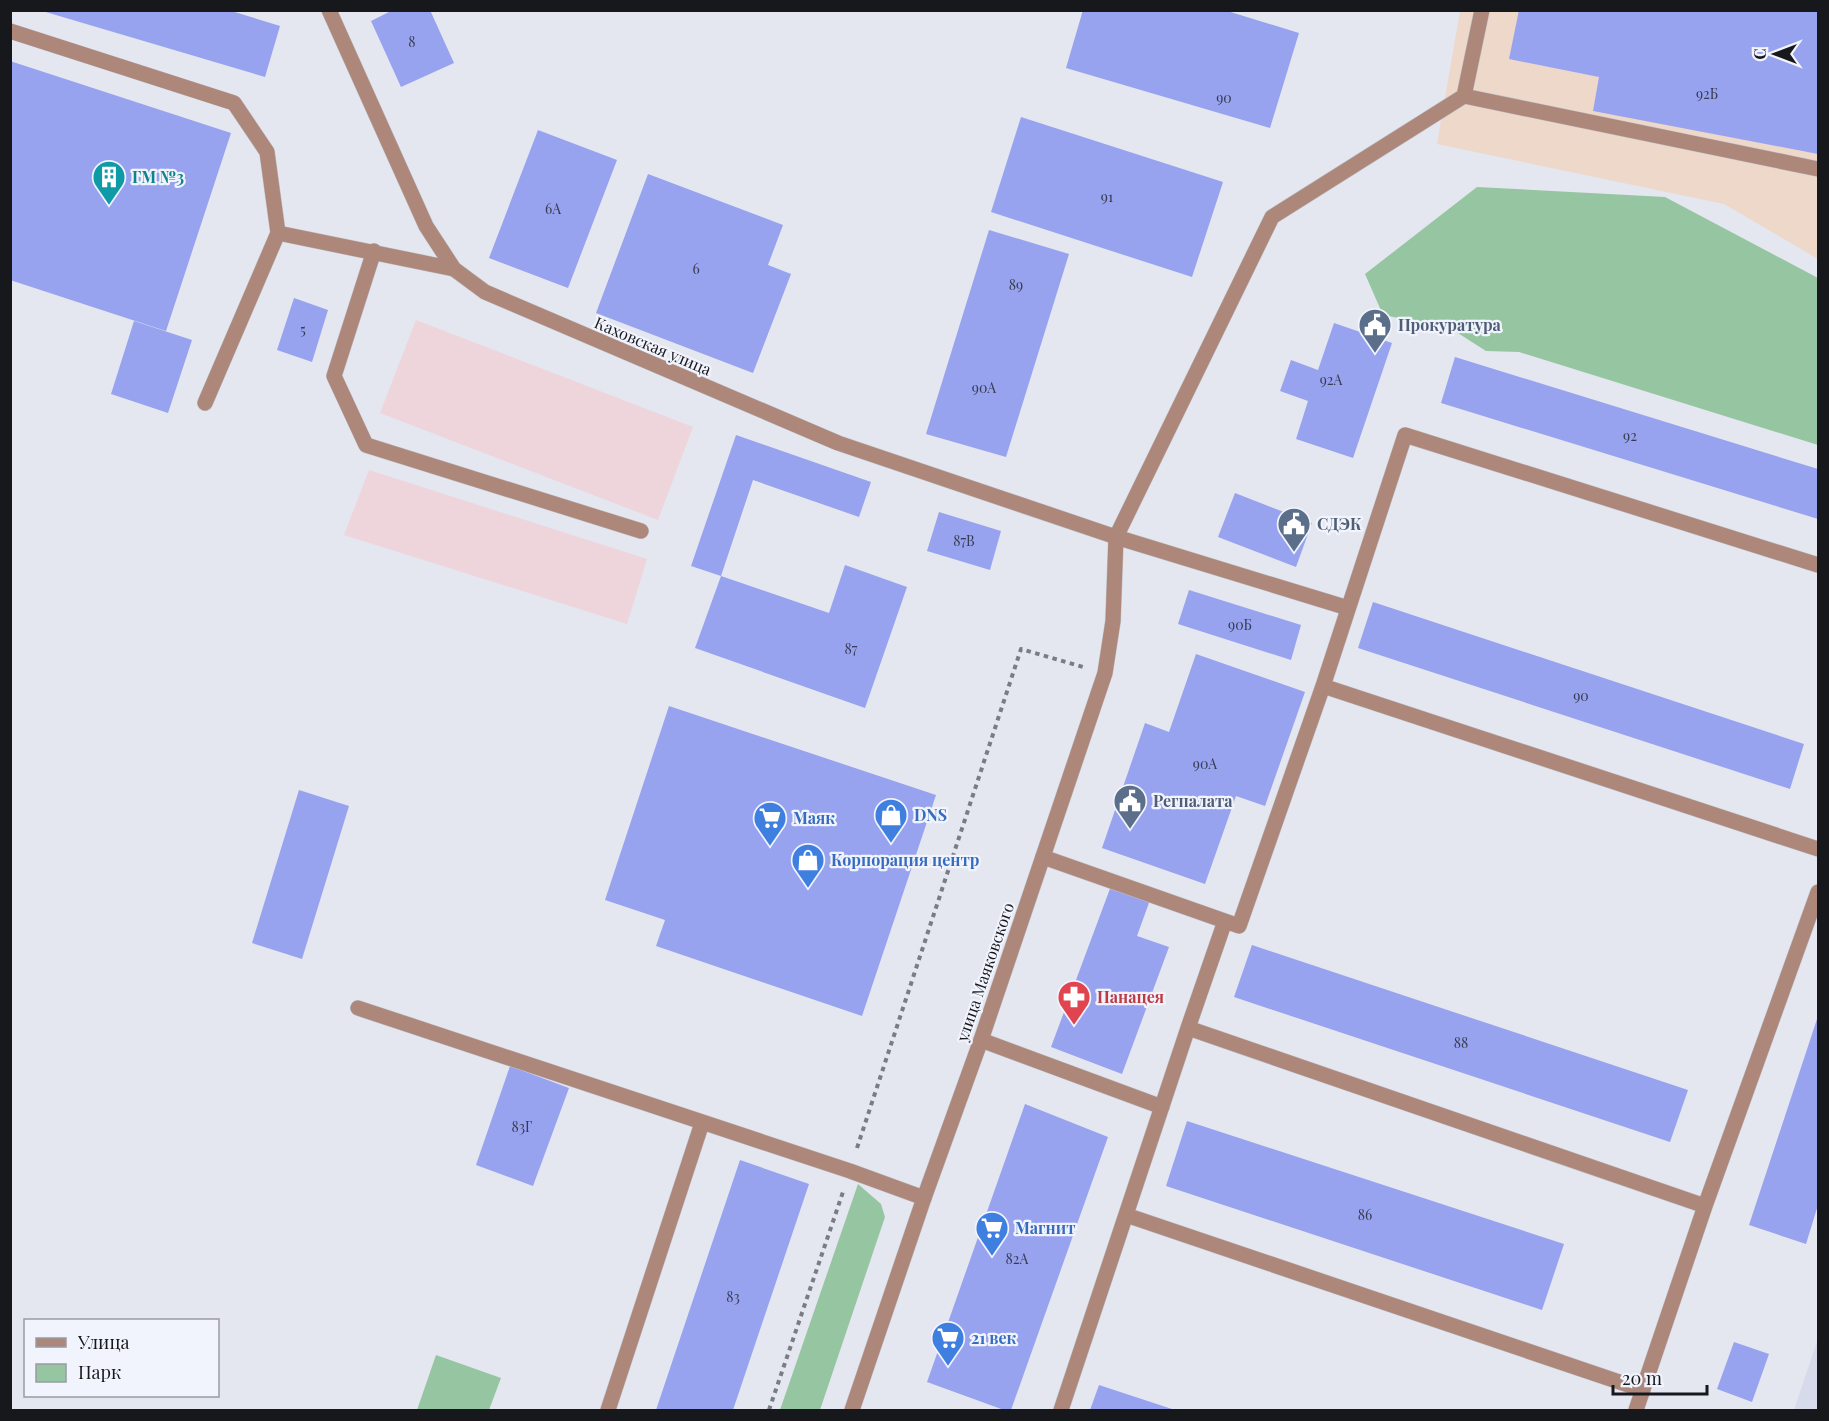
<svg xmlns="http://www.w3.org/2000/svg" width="1829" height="1421" viewBox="0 0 1829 1421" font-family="'Playfair Display',serif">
  <rect width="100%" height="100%" fill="#e4e6f0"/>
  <path fill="#edd8ca" d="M 1460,11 L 1818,11 L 1818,259 L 1724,204 L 1437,144 Z"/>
  <path fill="#eed5dc" d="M 416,320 L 693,427 L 658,520 L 380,413 Z
    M 369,470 L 647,559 L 627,624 L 344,535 Z"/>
  <path fill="#d6daeb" d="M 1818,1339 L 1818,1410 L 1794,1410 Z"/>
  <path fill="#96c6a1" d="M 1477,187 L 1665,197 L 1818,278 L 1818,445 L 1519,352 L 1486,351 L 1450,328 L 1383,315 L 1365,274 Z
    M 858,1184 L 881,1204 L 885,1217 L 820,1410 L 780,1410 Z
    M 436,1355 L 501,1378 L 489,1410 L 417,1410 Z"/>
  <path fill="#97a3ef" d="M 39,10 L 228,10 L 280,26 L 265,77 Z
    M 393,10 L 430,10 L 454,63 L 401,87 L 371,21 Z
    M 1083,10 L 1224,10 L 1299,33 L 1270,128 L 1066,68 Z
    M 1519,10 L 1818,10 L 1818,154 L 1593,111 L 1599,77 L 1509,59 Z
    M 10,61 L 231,133 L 166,331 L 10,280 Z
    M 1021,117 L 1223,182 L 1192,277 L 991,212 Z
    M 538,130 L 617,160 L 568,288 L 489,258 Z
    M 648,174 L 783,225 L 768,265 L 791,274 L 753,373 L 596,313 Z
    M 989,230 L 1069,254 L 1006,457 L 926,434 Z
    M 294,298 L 328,310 L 312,362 L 277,350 Z
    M 134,321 L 192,340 L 168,413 L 111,394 Z
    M 1334,323 L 1392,343 L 1353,458 L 1296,439 L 1308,401 L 1280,391 L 1291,360 L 1318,370 Z
    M 1455,357 L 1818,469 L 1818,519 L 1441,403 Z
    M 736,435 L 871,482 L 859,517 L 753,480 L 721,576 L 691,566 Z
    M 1235,493 L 1312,523 L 1296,567 L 1218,537 Z
    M 939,512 L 1001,531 L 990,570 L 927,551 Z
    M 845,565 L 907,587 L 865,708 L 695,648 L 721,576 L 829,613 Z
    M 1189,590 L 1301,625 L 1291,660 L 1178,624 Z
    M 1373,602 L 1804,744 L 1790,789 L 1358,648 Z
    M 1196,654 L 1305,692 L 1265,806 L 1236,796 L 1205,884 L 1102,848 L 1145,723 L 1169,732 Z
    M 669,706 L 936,795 L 862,1016 L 656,946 L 665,920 L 605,900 Z
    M 299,790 L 349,806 L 302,959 L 252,943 Z
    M 1111,886 L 1150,900 L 1137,936 L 1169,947 L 1122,1074 L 1051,1047 Z
    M 1252,945 L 1688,1090 L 1670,1142 L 1234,997 Z
    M 1818,1016 L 1818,1205 L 1806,1244 L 1749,1225 Z
    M 510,1066 L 569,1088 L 533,1186 L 476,1165 Z
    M 1025,1104 L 1108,1137 L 1011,1410 L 1004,1410 L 927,1382 Z
    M 1187,1121 L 1564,1244 L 1542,1310 L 1166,1186 Z
    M 740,1160 L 809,1184 L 733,1410 L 656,1410 Z
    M 1734,1342 L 1769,1354 L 1752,1402 L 1717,1389 Z
    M 1099,1385 L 1175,1410 L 1090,1410 Z"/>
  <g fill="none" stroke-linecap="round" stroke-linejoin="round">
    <g stroke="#bfc1ca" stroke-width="16">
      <path id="service" d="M 10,31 L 234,103 L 267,152 L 278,233 L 454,269
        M 1464,96 L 1482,10
        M 374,251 L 334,376 L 366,445 L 641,531
        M 205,403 L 278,233
        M 1348,608 L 1116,537 L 1272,217 L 1464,96 L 1818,169
        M 1323,686 L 1818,849
        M 1043,857 L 1239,926 L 1323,686 L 1405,435 L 1818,565
        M 358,1008 L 850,1171 L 924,1198
        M 1188,1028 L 1225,921
        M 981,1040 L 1162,1107
        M 1126,1215 L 1643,1390
        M 608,1410 L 702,1123
        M 1061,1410 L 1188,1028 L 1705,1206
        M 1636,1410 L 1705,1206 L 1818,892"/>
    </g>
    <g stroke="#bfc1ca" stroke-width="16">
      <path id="minor" d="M 329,10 L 426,226 L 454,269 L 485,292 L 838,443 L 1116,537 L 1113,621 L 1105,673 L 981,1040 L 924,1198 L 852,1410"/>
    </g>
    <path stroke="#7a7c83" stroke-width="4" stroke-dasharray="4.5 4.5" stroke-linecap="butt" d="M 857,1148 L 1021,649 L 1083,667
      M 769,1410 L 843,1192"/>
    <use href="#service" stroke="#ad887a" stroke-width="15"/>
    <use href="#minor" stroke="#ad887a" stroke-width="15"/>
  </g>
  <defs>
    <g id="building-pin" transform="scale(1.725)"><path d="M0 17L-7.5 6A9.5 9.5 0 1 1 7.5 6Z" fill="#0f9aa8" stroke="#f1f3fd"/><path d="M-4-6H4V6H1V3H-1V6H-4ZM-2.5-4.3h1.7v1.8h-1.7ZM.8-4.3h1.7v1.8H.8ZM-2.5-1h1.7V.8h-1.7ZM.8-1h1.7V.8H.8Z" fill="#fff"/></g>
    <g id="civic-pin" transform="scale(1.725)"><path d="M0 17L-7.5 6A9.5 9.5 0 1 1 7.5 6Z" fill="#5c6f8a" stroke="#f1f3fd"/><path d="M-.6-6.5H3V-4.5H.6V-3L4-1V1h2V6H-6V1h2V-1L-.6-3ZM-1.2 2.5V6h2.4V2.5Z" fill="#fff"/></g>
    <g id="shop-pin" transform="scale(1.725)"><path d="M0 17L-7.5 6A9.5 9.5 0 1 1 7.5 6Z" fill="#3f7fe0" stroke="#f1f3fd"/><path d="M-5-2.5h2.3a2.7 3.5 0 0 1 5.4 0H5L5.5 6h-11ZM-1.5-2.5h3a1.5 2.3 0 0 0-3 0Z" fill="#fff"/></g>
    <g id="supermarket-pin" transform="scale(1.725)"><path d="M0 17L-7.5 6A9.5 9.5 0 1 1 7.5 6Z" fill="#3f7fe0" stroke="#f1f3fd"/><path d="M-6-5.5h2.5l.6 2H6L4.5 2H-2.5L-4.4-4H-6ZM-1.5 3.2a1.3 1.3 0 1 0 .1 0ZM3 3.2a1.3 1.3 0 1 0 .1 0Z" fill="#fff"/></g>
    <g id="pharmacy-pin" transform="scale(1.725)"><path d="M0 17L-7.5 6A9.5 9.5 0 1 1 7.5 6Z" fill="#e0444e" stroke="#f1f3fd"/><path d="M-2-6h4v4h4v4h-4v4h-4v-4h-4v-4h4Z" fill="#fff"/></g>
  </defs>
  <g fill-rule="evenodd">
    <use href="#building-pin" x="109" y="177"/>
    <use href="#civic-pin" x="1375" y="325"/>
    <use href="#civic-pin" x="1294" y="524"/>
    <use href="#civic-pin" x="1130" y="801"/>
    <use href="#shop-pin" x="891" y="815"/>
    <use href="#supermarket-pin" x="770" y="818"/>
    <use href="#shop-pin" x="808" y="860"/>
    <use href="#pharmacy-pin" x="1074" y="997"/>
    <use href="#supermarket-pin" x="992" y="1228"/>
    <use href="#supermarket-pin" x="948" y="1338"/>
  </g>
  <g text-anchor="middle" stroke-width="4.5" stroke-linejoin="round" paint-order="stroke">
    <g font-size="14" fill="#373b51">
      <text x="412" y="47">8</text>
      <text x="1707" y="99">92Б</text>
      <text x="1224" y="103">90</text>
      <text x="1107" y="202">91</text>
      <text x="553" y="214">6А</text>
      <text x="696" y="274">6</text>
      <text x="1016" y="290">89</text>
      <text x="303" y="335">5</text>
      <text x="1331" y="385">92А</text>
      <text x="984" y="393">90А</text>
      <text x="1630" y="441">92</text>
      <text x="964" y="546">87В</text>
      <text x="1240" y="630">90Б</text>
      <text x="851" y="654">87</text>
      <text x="1581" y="701">90</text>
      <text x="1205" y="769">90А</text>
      <text x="1461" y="1048">88</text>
      <text x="522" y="1132">83Г</text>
      <text x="1365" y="1220">86</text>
      <text x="1017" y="1264">82А</text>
      <text x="733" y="1302">83</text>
    </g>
    <g font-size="16" font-weight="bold" fill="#0d838f" stroke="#f1f3fd" text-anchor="start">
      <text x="132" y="183">ГМ №3</text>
    </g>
    <g font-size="16" font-weight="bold" fill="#4e5e75" stroke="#f1f3fd" text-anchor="start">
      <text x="1398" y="331">Прокуратура</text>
      <text x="1317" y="530">СДЭК</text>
      <text x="1153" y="807">Регпалата</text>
    </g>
    <g font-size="16" fill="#17181c" stroke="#f1f3fd">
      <text transform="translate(653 346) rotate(23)" y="6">Каховская улица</text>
      <text transform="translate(985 972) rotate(-71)" y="6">улица Маяковского</text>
    </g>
    <g font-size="16" font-weight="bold" fill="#366cbe" stroke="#f1f3fd" text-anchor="start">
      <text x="914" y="821">DNS</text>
      <text x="793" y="824">Маяк</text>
      <text x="831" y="866">Корпорация центр</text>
      <text x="1015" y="1234">Магнит</text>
      <text x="971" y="1344">21 век</text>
    </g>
    <g font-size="16" font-weight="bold" fill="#be3a42" stroke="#f1f3fd" text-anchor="start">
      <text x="1097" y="1003">Панацея</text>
    </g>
  </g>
  <rect width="1829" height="1421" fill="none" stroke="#17181c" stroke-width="24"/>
  <rect x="24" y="1319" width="195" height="78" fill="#f1f3fd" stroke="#9a9ba3" stroke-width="1.5"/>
  <rect x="36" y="1338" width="30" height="9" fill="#ad887a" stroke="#9a9ba3" stroke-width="1.5"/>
  <text x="78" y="1349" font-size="18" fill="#17181c">Улица</text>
  <rect x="36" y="1364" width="30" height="18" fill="#96c6a1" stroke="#9a9ba3" stroke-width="1.5"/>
  <text x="78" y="1379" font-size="18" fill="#17181c">Парк</text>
  <g transform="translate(1775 54) rotate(270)" stroke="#f1f3fd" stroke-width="4.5" paint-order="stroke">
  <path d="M0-4.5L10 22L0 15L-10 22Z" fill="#17181c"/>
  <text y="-9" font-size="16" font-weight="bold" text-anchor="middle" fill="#17181c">С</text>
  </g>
  <path d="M1613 1385v9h94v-9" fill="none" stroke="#17181c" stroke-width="3"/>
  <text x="1622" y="1385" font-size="18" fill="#17181c" stroke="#f1f3fd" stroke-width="4.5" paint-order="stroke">20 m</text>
</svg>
